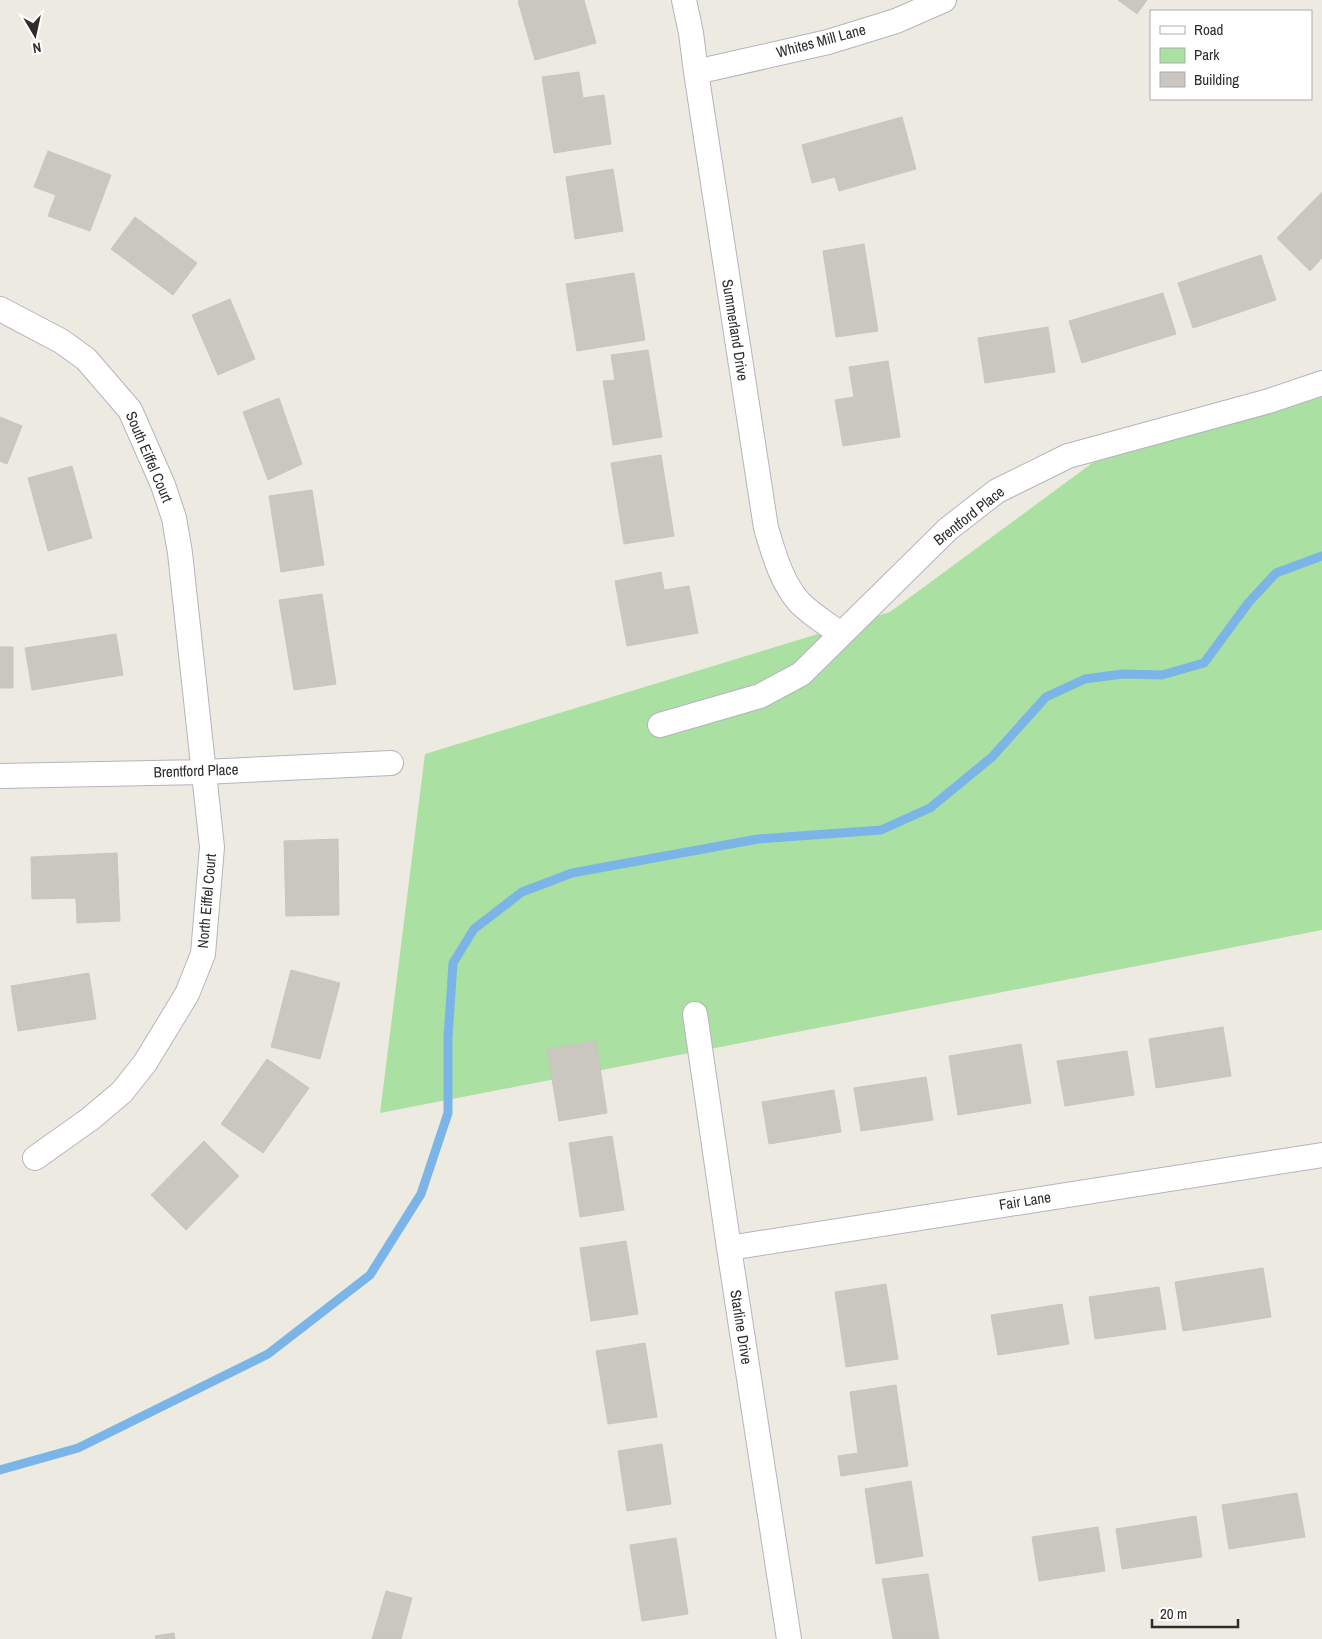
<svg xmlns="http://www.w3.org/2000/svg" width="1322" height="1639" viewBox="0 0 1322 1639" font-family="'Archivo Narrow',sans-serif">
  <rect width="100%" height="100%" fill="#edebe1"/>
  <path fill="#aae0a1" d="M 1322,392 L 1322,930 L 380,1113 L 425,754 L 890,612 L 1110,450 Z"/>
  <g fill="none" stroke-linecap="round" stroke-linejoin="round">
    <path stroke="#7bb5e8" stroke-width="9" d="M 0,1470 L 78,1448 L 268,1354 L 370,1275 L 421,1194 L 448,1113 L 448,1038 L 453,963 L 474,929 L 522,892 L 572,873 L 758,839 L 881,830 L 930,808 L 992,757 L 1046,697 L 1085,679 L 1122,674 L 1162,675 L 1204,663 L 1249,602 L 1276,573 L 1322,556"/>
  </g>
  <path fill="#c9c7c0" stroke="#c9c7ba" d="M 521,0 L 584,0 L 596,43 L 535,60 L 518,1 Z
    M 1118,0 L 1147,0 L 1137,14 Z
    M 579,72 L 583,98 L 604,95 L 611,144 L 554,153 L 542,77 Z
    M 902,117 L 916,169 L 839,191 L 835,177 L 812,183 L 802,145 Z
    M 48,151 L 111,175 L 90,231 L 48,216 L 56,195 L 34,187 Z
    M 613,169 L 623,231 L 575,239 L 566,177 Z
    M 1322,192 L 1322,258 L 1310,271 L 1277,238 Z
    M 135,217 L 197,263 L 173,295 L 111,249 Z
    M 864,244 L 878,331 L 836,337 L 823,251 Z
    M 1261,255 L 1276,300 L 1193,328 L 1178,283 Z
    M 634,273 L 645,340 L 577,351 L 566,284 Z
    M 1163,293 L 1176,334 L 1082,363 L 1069,321 Z
    M 230,299 L 255,359 L 218,375 L 192,315 Z
    M 1048,327 L 1055,372 L 985,383 L 978,338 Z
    M 648,350 L 662,437 L 613,445 L 603,381 L 615,380 L 611,355 Z
    M 888,361 L 900,437 L 843,446 L 835,400 L 854,397 L 849,367 Z
    M 279,398 L 302,464 L 268,480 L 243,412 Z
    M 0,417 L 22,426 L 7,464 L 0,461 Z
    M 661,455 L 674,536 L 624,544 L 611,463 Z
    M 72,466 L 92,538 L 48,551 L 28,478 Z
    M 312,490 L 324,565 L 281,572 L 269,496 Z
    M 661,572 L 664,590 L 689,586 L 698,633 L 627,646 L 615,581 Z
    M 322,594 L 336,684 L 294,690 L 279,600 Z
    M 116,634 L 123,675 L 32,690 L 25,648 Z
    M 0,647 L 13,647 L 13,688 L 0,688 Z
    M 338,839 L 339,915 L 286,916 L 284,841 Z
    M 117,853 L 120,921 L 77,923 L 76,898 L 32,899 L 31,857 Z
    M 291,970 L 340,983 L 320,1059 L 271,1047 Z
    M 89,973 L 96,1019 L 18,1031 L 11,986 Z
    M 1223,1027 L 1231,1076 L 1156,1088 L 1149,1039 Z
    M 596,1041 L 607,1113 L 559,1121 L 547,1049 Z
    M 1021,1044 L 1031,1103 L 958,1115 L 949,1056 Z
    M 1127,1051 L 1134,1095 L 1065,1106 L 1057,1061 Z
    M 267,1059 L 309,1088 L 263,1153 L 221,1124 Z
    M 926,1077 L 933,1120 L 861,1131 L 854,1088 Z
    M 834,1090 L 841,1132 L 769,1144 L 762,1102 Z
    M 612,1136 L 624,1210 L 580,1217 L 569,1143 Z
    M 204,1141 L 239,1176 L 186,1230 L 151,1195 Z
    M 626,1241 L 638,1314 L 591,1321 L 580,1248 Z
    M 1263,1268 L 1271,1317 L 1183,1331 L 1175,1282 Z
    M 886,1284 L 898,1359 L 846,1367 L 835,1292 Z
    M 1159,1287 L 1166,1329 L 1095,1339 L 1089,1297 Z
    M 1062,1304 L 1069,1344 L 998,1355 L 991,1315 Z
    M 645,1343 L 657,1417 L 608,1424 L 596,1351 Z
    M 896,1385 L 908,1466 L 841,1476 L 838,1456 L 858,1453 L 850,1392 Z
    M 662,1444 L 671,1504 L 627,1511 L 618,1451 Z
    M 911,1481 L 923,1556 L 876,1564 L 865,1489 Z
    M 1297,1493 L 1305,1537 L 1229,1549 L 1222,1505 Z
    M 1196,1516 L 1202,1557 L 1122,1569 L 1116,1529 Z
    M 1098,1527 L 1105,1571 L 1039,1581 L 1032,1537 Z
    M 676,1538 L 688,1614 L 642,1621 L 630,1545 Z
    M 928,1574 L 939,1639 L 893,1639 L 882,1579 Z
    M 386,1591 L 412,1598 L 401,1639 L 372,1639 Z
    M 174,1633 L 175,1639 L 156,1639 L 155,1636 Z"/>
  <g fill="none" stroke-linecap="round" stroke-linejoin="round">
    <g stroke="#b4b4bf" stroke-width="26">
      <path id="street" d="M 684,0 L 691,33 L 696,72 L 766,528 C 774,554 781,582 800,603 C 812,615 827,624 841,634
        M 696,72 L 828,42 L 896,21 L 944,0
        M 0,309 L 61,341 L 86,359 L 130,410 L 163,485 L 174,518 L 180,553 L 212,847 L 203,954 L 187,994 L 145,1063 L 122,1092 L 90,1119 L 35,1158
        M 660,725 L 760,696 L 801,674 L 948,529 L 997,491 L 1068,456 L 1269,401 L 1322,383
        M 0,776 L 204,772 L 391,763
        M 695,1014 L 729,1248 L 789,1639
        M 729,1248 L 1322,1155"/>
    </g>
    <use href="#street" stroke="#fff" stroke-width="24"/>
  </g>
  <g text-anchor="middle" stroke-width="4" stroke-linejoin="round" paint-order="stroke">
    <g font-size="15" fill="#2d2d2d" stroke="#fff">
      <text transform="translate(821 41) rotate(-15)" y="5">Whites Mill Lane</text>
      <text transform="translate(735 330) rotate(81)" y="5">Summerland Drive</text>
      <text transform="translate(149 457) rotate(67)" y="5">South Eiffel Court</text>
      <text transform="translate(969 516) rotate(-38)" y="5">Brentford Place</text>
      <text transform="translate(196 771) rotate(-2)" y="5">Brentford Place</text>
      <text transform="translate(207 901) rotate(-85)" y="5">North Eiffel Court</text>
      <text transform="translate(1025 1201) rotate(-9)" y="5">Fair Lane</text>
      <text transform="translate(741 1327) rotate(81)" y="5">Starline Drive</text>
    </g>
  </g>
  <rect x="1150" y="10" width="162" height="90" fill="#ffffff" stroke="#ababab"/>
  <rect x="1160" y="26" width="25" height="8" fill="#ffffff" stroke="#ababab"/>
  <text x="1194" y="35" font-size="15" fill="#2d2d2d">Road</text>
  <rect x="1160" y="48" width="25" height="15" fill="#aae0a1" stroke="#ababab"/>
  <text x="1194" y="60" font-size="15" fill="#2d2d2d">Park</text>
  <rect x="1160" y="72" width="25" height="15" fill="#c9c7c0" stroke="#ababab"/>
  <text x="1194" y="85" font-size="15" fill="#2d2d2d">Building</text>
  <g transform="translate(35 35) rotate(171)" stroke="#ffffff" stroke-width="4" paint-order="stroke">
  <path d="M0-4L9 19L0 12L-9 19Z" fill="#2d2d2d"/>
  <text y="-8" font-size="14" font-weight="bold" text-anchor="middle" fill="#2d2d2d">N</text>
  </g>
  <path d="M1152 1619v8h86v-8" fill="none" stroke="#2d2d2d" stroke-width="2.5"/>
  <text x="1160" y="1619" font-size="15" fill="#2d2d2d" stroke="#ffffff" stroke-width="4" paint-order="stroke">20 m</text>
</svg>
